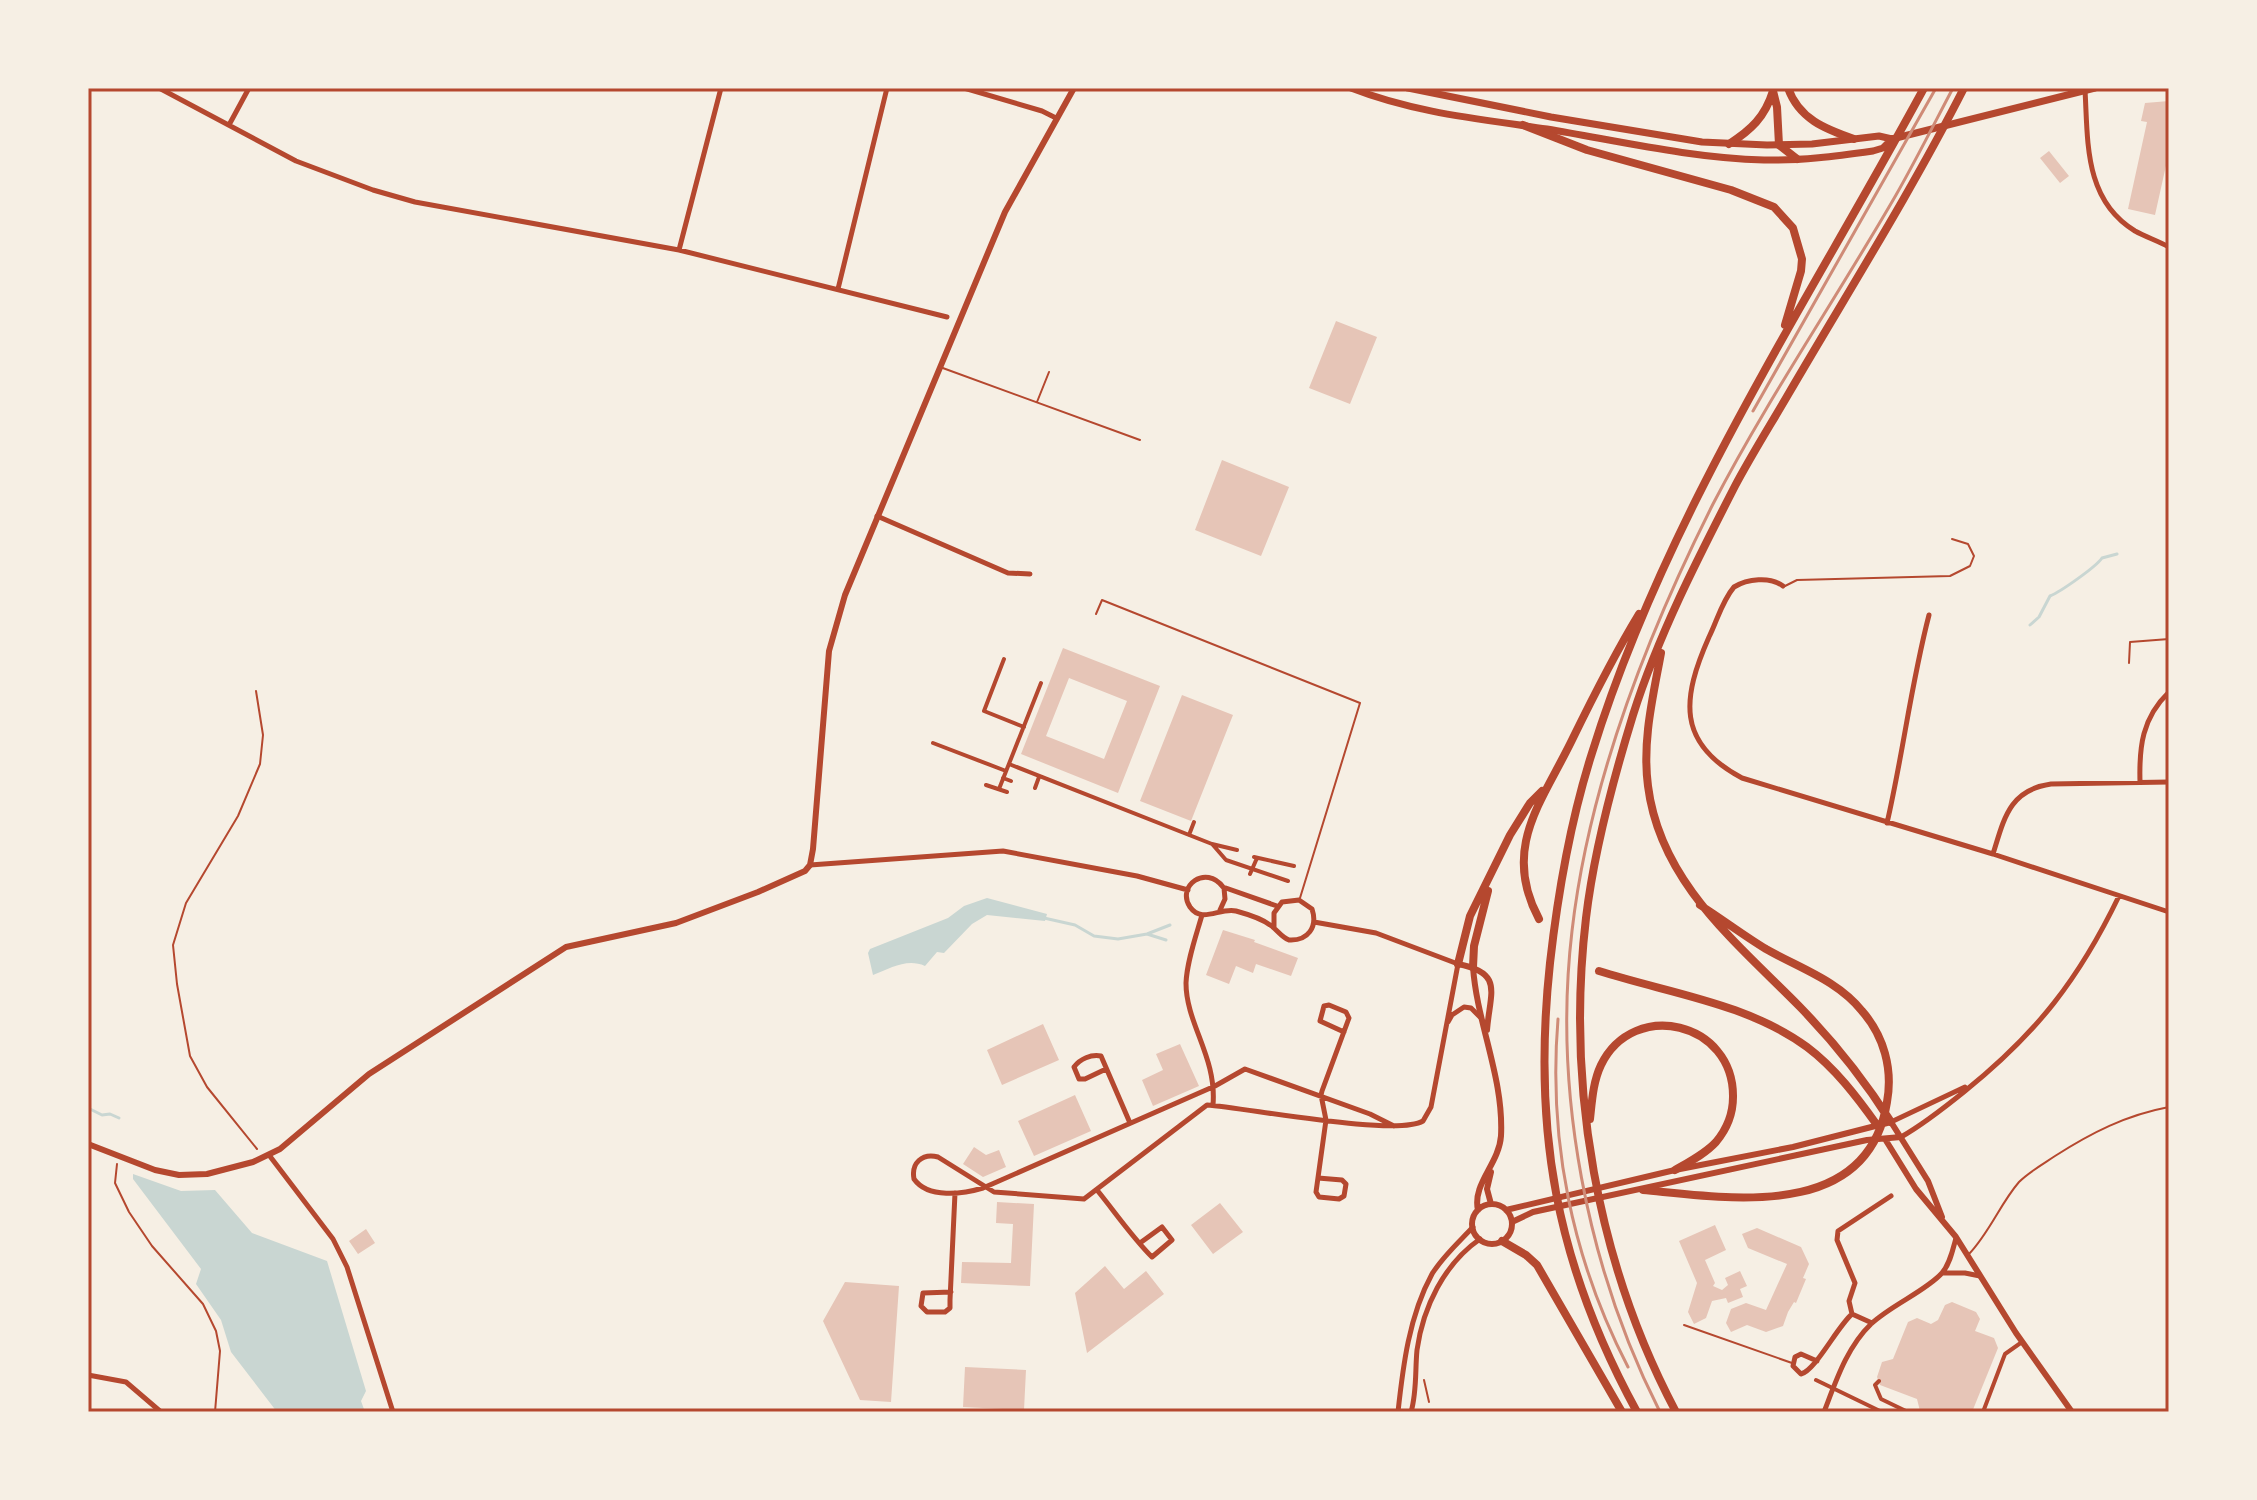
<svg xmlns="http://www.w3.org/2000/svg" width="2257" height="1500" viewBox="0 0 2257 1500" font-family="'Varela Round',sans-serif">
  <rect width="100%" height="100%" fill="#f6efe4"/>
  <path fill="#c9d6d2" d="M 987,898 L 1047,914 L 1045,921 L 987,915 L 972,924 L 944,953 L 937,952 L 925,966 C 907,958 891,968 873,975 L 868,953 L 870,949 L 948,918 L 964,906 Z
    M 133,1174 L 181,1191 L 215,1190 L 252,1233 L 327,1261 L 366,1391 L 361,1401 L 365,1412 L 277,1412 L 231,1352 L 221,1320 L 196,1284 L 201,1269 L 133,1179 Z"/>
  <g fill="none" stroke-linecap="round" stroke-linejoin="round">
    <path stroke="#c9d6d2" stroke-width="3" d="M 2030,625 L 2039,617 L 2050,596 C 2060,592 2096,567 2102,558 L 2117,554
      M 1044,918 L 1075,925 L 1094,936 L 1118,939 L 1147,934 L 1170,925
      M 1147,934 L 1166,940
      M 88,1108 L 102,1115 L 110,1114 L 119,1118"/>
  </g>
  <path fill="#e6c5b7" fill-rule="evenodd" d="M 2169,101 L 2169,152 L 2155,215 L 2128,209 L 2147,122 L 2141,121 L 2145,103 Z
    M 2049,151 L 2069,176 L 2060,183 L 2040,158 Z
    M 1336,321 L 1377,337 L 1350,404 L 1309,388 Z
    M 1222,460 L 1289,487 L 1261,556 L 1195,530 Z
    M 1063,648 L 1160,686 L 1118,793 L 1021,754 ZM 1069,678 L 1127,701 L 1104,759 L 1046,736 Z
    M 1182,695 L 1233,715 L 1191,821 L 1140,801 Z
    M 1223,930 L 1255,940 L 1254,942 L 1298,958 L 1291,976 L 1256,964 L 1253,973 L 1236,966 L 1229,984 L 1206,975 Z
    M 1043,1024 L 1059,1060 L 1002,1085 L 987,1050 Z
    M 1180,1044 L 1199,1086 L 1153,1106 L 1142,1080 L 1163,1070 L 1156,1054 Z
    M 1075,1095 L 1091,1131 L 1034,1156 L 1018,1121 Z
    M 974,1147 L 986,1155 L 999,1150 L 1006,1167 L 983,1177 L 963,1164 Z
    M 997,1202 L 1034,1204 L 1030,1286 L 961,1283 L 962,1262 L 1011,1263 L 1013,1224 L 996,1223 Z
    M 1220,1203 L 1243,1232 L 1213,1254 L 1191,1225 Z
    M 1715,1225 L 1726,1250 L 1705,1260 L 1715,1283 L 1713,1286 L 1722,1290 L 1728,1285 L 1725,1278 L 1740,1271 L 1747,1286 L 1740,1289 L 1743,1297 L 1728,1303 L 1726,1298 L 1712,1301 L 1706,1318 L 1694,1324 L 1688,1312 L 1697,1283 L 1679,1241 Z
    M 1757,1228 L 1801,1247 L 1809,1264 L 1803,1278 L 1806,1279 L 1796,1303 L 1794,1302 L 1788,1312 L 1783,1326 L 1766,1332 L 1747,1325 L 1731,1332 L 1726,1323 L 1731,1309 L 1746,1303 L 1766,1310 L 1787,1264 L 1748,1248 L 1742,1234 Z
    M 366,1229 L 375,1243 L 358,1254 L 349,1241 Z
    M 1105,1266 L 1124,1289 L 1146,1271 L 1164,1294 L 1087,1353 L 1075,1293 Z
    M 845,1282 L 899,1286 L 891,1402 L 860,1400 L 823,1321 Z
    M 1952,1302 L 1976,1312 L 1980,1319 L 1975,1331 L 1994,1338 L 1998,1348 L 1972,1412 L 1923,1412 L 1920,1411 L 1917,1399 L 1880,1385 L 1877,1377 L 1882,1362 L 1893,1359 L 1908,1322 L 1917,1318 L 1931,1324 L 1938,1320 L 1945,1305 Z
    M 965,1367 L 1026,1370 L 1024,1410 L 963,1407 Z"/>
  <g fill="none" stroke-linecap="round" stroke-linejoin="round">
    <path stroke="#b5482f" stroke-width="2" d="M 256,691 L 263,735 L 260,764 L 238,816 L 186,903 L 173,945 L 177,984 L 190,1056 L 207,1087 L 257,1149
      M 117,1164 L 115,1183 L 129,1212 L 152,1246 L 203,1304 L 216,1331 L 220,1351 L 215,1412
      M 1424,1380 L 1429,1402"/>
    <path stroke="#b5482f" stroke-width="2" d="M 940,367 L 1140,440
      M 1037,402 L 1049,372
      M 1785,586 L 1797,580 L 1950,576 L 1970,566 L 1974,556 L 1968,544 L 1952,539
      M 1096,614 L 1102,600 L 1360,703 L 1300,898
      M 2129,663 L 2130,642 L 2169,639
      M 1969,1254 C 1990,1232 2000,1204 2019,1182 C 2029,1172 2043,1164 2055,1156 C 2091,1133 2126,1115 2169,1107
      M 1684,1325 L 1792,1363"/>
    <path stroke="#b5482f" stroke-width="4" d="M 1004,659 L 984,711 L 1024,727
      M 933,743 L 1006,771
      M 1009,764 L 1212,844 L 1237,850
      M 1003,778 L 1011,781
      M 986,785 L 1007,792
      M 1035,788 L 1039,777
      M 999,789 L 1041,683
      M 1189,835 L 1194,822
      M 1213,845 L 1226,860 L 1288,881
      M 1254,857 L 1294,866
      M 1250,874 L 1257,858
      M 1816,1380 L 1882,1412
      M 1879,1381 L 1875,1385 L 1881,1399 L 1908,1412
      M 1983,1412 L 2005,1354 L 2022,1342"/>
    <path stroke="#b5482f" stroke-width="5" d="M 159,88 L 296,161 L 373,190 L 415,202 L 679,250 L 947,317
      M 964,88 L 1042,111 L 1056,118
      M 2085,90 C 2088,142 2084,200 2135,231 C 2146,237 2158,241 2169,247
      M 229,125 L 249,88
      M 679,250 L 721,88
      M 838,289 L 887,88
      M 877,516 L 1008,573 L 1030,574
      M 1783,586 C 1770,576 1747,579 1734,587 C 1722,601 1717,621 1709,637 C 1682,698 1676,743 1742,778 L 1993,854 L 2169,912
      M 2140,782 C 2139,747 2142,718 2169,692
      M 1887,823 C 1903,754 1911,684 1929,615
      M 1993,854 C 2004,819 2009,790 2051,784 L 2169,782
      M 810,865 L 1003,851 L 1137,876 L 1188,890
      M 1220,910 L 1225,899 L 1224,888
      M 1202,915 C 1196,936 1187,961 1186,983 C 1186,1024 1217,1057 1213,1105
      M 1314,922 L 1376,933 L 1458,964 L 1431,1107 L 1423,1121 C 1396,1137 1247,1108 1207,1105 L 1084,1199 L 994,1192 L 938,1157 C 922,1153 911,1163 914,1179 C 928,1199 963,1194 983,1188 L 1215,1086 L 1245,1069 L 1370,1114 L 1394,1126
      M 1274,927 L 1274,913 L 1282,902 L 1299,900 L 1312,909 C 1318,927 1308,941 1289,940 C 1280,936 1278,930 1270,925 C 1261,918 1247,914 1236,911 C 1220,907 1202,924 1190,907 C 1176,886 1206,864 1223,887 L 1277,906
      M 1448,1022 L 1452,1015 L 1464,1007 L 1471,1008 L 1480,1017
      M 1106,1069 L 1085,1079 L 1079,1079 L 1074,1067 C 1080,1059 1091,1054 1101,1056 L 1130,1123
      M 1891,1122 L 1965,1087
      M 1901,1137 C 1924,1124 1944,1108 1965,1091 C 2037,1033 2079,979 2119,896
      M 269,1155 L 333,1239 L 347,1267 L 393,1412
      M 1318,1178 L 1342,1180 L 1346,1184 L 1344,1196 L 1339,1199 L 1319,1197 L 1316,1192 L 1326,1120 L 1321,1095 L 1322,1091 L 1349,1018 L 1346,1012 L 1329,1005 L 1324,1006 L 1320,1021 L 1344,1032
      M 1097,1190 C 1115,1212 1132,1237 1152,1257 L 1172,1240 L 1162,1227 L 1140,1243
      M 1944,1273 L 1965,1273 L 1980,1276
      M 951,1292 L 923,1293 L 921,1306 L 927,1312 L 945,1312 L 950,1308 L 950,1300 L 955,1193
      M 1852,1314 L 1872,1323
      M 1817,1361 L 1801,1354 L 1795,1357 L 1793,1366 L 1801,1374 C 1815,1371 1837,1327 1852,1314 L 1849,1301 L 1855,1283 L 1837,1240 L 1838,1231 L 1891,1196
      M 88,1375 L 126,1382 L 161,1412
      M 1398,1412 C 1403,1366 1409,1316 1432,1274 C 1443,1256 1459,1242 1473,1227
      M 1411,1412 C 1417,1392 1415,1370 1417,1350 C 1423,1307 1444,1264 1480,1239
      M 1824,1412 C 1836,1381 1847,1347 1871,1324 C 1891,1305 1926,1291 1942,1273 C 1950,1264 1953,1249 1956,1238"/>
    <path stroke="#b5482f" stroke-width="6" d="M 1458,964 C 1504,973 1490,992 1487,1030
      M 1473,967 C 1477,1024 1504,1078 1501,1136 C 1499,1164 1472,1184 1478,1210
      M 1885,1139 L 1916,1189 L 1956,1237 L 2016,1333 L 2072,1412
      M 88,1144 L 155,1170 L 179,1175 L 207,1174 L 253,1162 L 280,1149 L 369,1074 L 566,947 L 676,923 L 758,892 L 805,871 L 810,865 L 813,849 L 829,651 L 845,595 L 1005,212 L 1074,88
      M 1491,1172 L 1487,1189 L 1491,1204
      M1472 1224a20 20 0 1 1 40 0a20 20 0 1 1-40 0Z
      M 1506,1210 L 1675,1170 L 1793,1147 L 1891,1122 L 1928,1181 L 1942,1217
      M 1512,1222 L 1533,1212 L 1867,1140 L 1901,1137"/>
    <path stroke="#b5482f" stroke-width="7" d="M 1351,88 C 1415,113 1480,119 1547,129 C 1619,141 1691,158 1764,160 C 1800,161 1837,156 1873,151 L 1883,148 L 1892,139
      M 1408,88 L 1551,117 L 1702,142 L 1767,145 L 1812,144 L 1879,136 L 1892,139 L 2095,88"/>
    <path stroke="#b5482f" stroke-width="8" d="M 1788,88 C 1799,119 1825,129 1854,139
      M 1773,91 L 1777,107 L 1779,145 L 1797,159
      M 1523,125 L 1587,150 L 1731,190 L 1774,207 L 1793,228 L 1802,259 L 1801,271 L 1785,325
      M 1729,144 C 1751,130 1765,117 1773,91
      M 1661,653 C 1653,697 1642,741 1648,786 C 1660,882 1736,942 1800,1007 C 1834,1042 1865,1081 1891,1122
      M 1539,919 C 1501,848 1542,802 1572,740 C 1593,697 1614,655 1639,614
      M 1458,964 L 1470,916 L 1510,835 L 1530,803 L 1542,791
      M 1473,967 L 1474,946 L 1488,891
      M 1599,971 C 1668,993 1747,1003 1807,1047 C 1835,1068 1857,1097 1877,1125
      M 1590,1119 C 1592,1101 1593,1082 1601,1065 C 1634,998 1734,1022 1733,1097 C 1733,1114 1726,1130 1716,1142 C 1705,1154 1689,1162 1675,1170
      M 1643,1190 C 1729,1198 1868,1222 1887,1102 C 1893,1069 1884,1036 1862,1011 C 1837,980 1799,968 1766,949 C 1743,935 1722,919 1700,905
      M 1502,1241 L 1526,1255 L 1537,1265 L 1622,1412
      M 1637,1412 C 1556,1264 1532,1130 1550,963 C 1558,892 1570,822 1592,753 C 1666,514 1806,306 1924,88
      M 1676,1412 C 1597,1263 1566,1086 1586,918 C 1594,850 1613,780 1633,715 C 1658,636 1697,560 1735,486 C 1752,454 1771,424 1789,393 C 1848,292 1911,192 1964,88"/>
    <path stroke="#cf8b77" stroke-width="3" d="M 1753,411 L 1936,88
      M 1558,1019 C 1548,1140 1572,1259 1628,1367
      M 1660,1412 C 1587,1268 1553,1092 1572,931 C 1589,783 1646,637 1713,504 C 1768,398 1836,299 1896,195 C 1916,160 1934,124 1953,88"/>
  </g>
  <rect width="2257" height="1500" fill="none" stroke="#f6efe4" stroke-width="180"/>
  <rect x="90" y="90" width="2077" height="1320" fill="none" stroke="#b5482f" stroke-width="3"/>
</svg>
